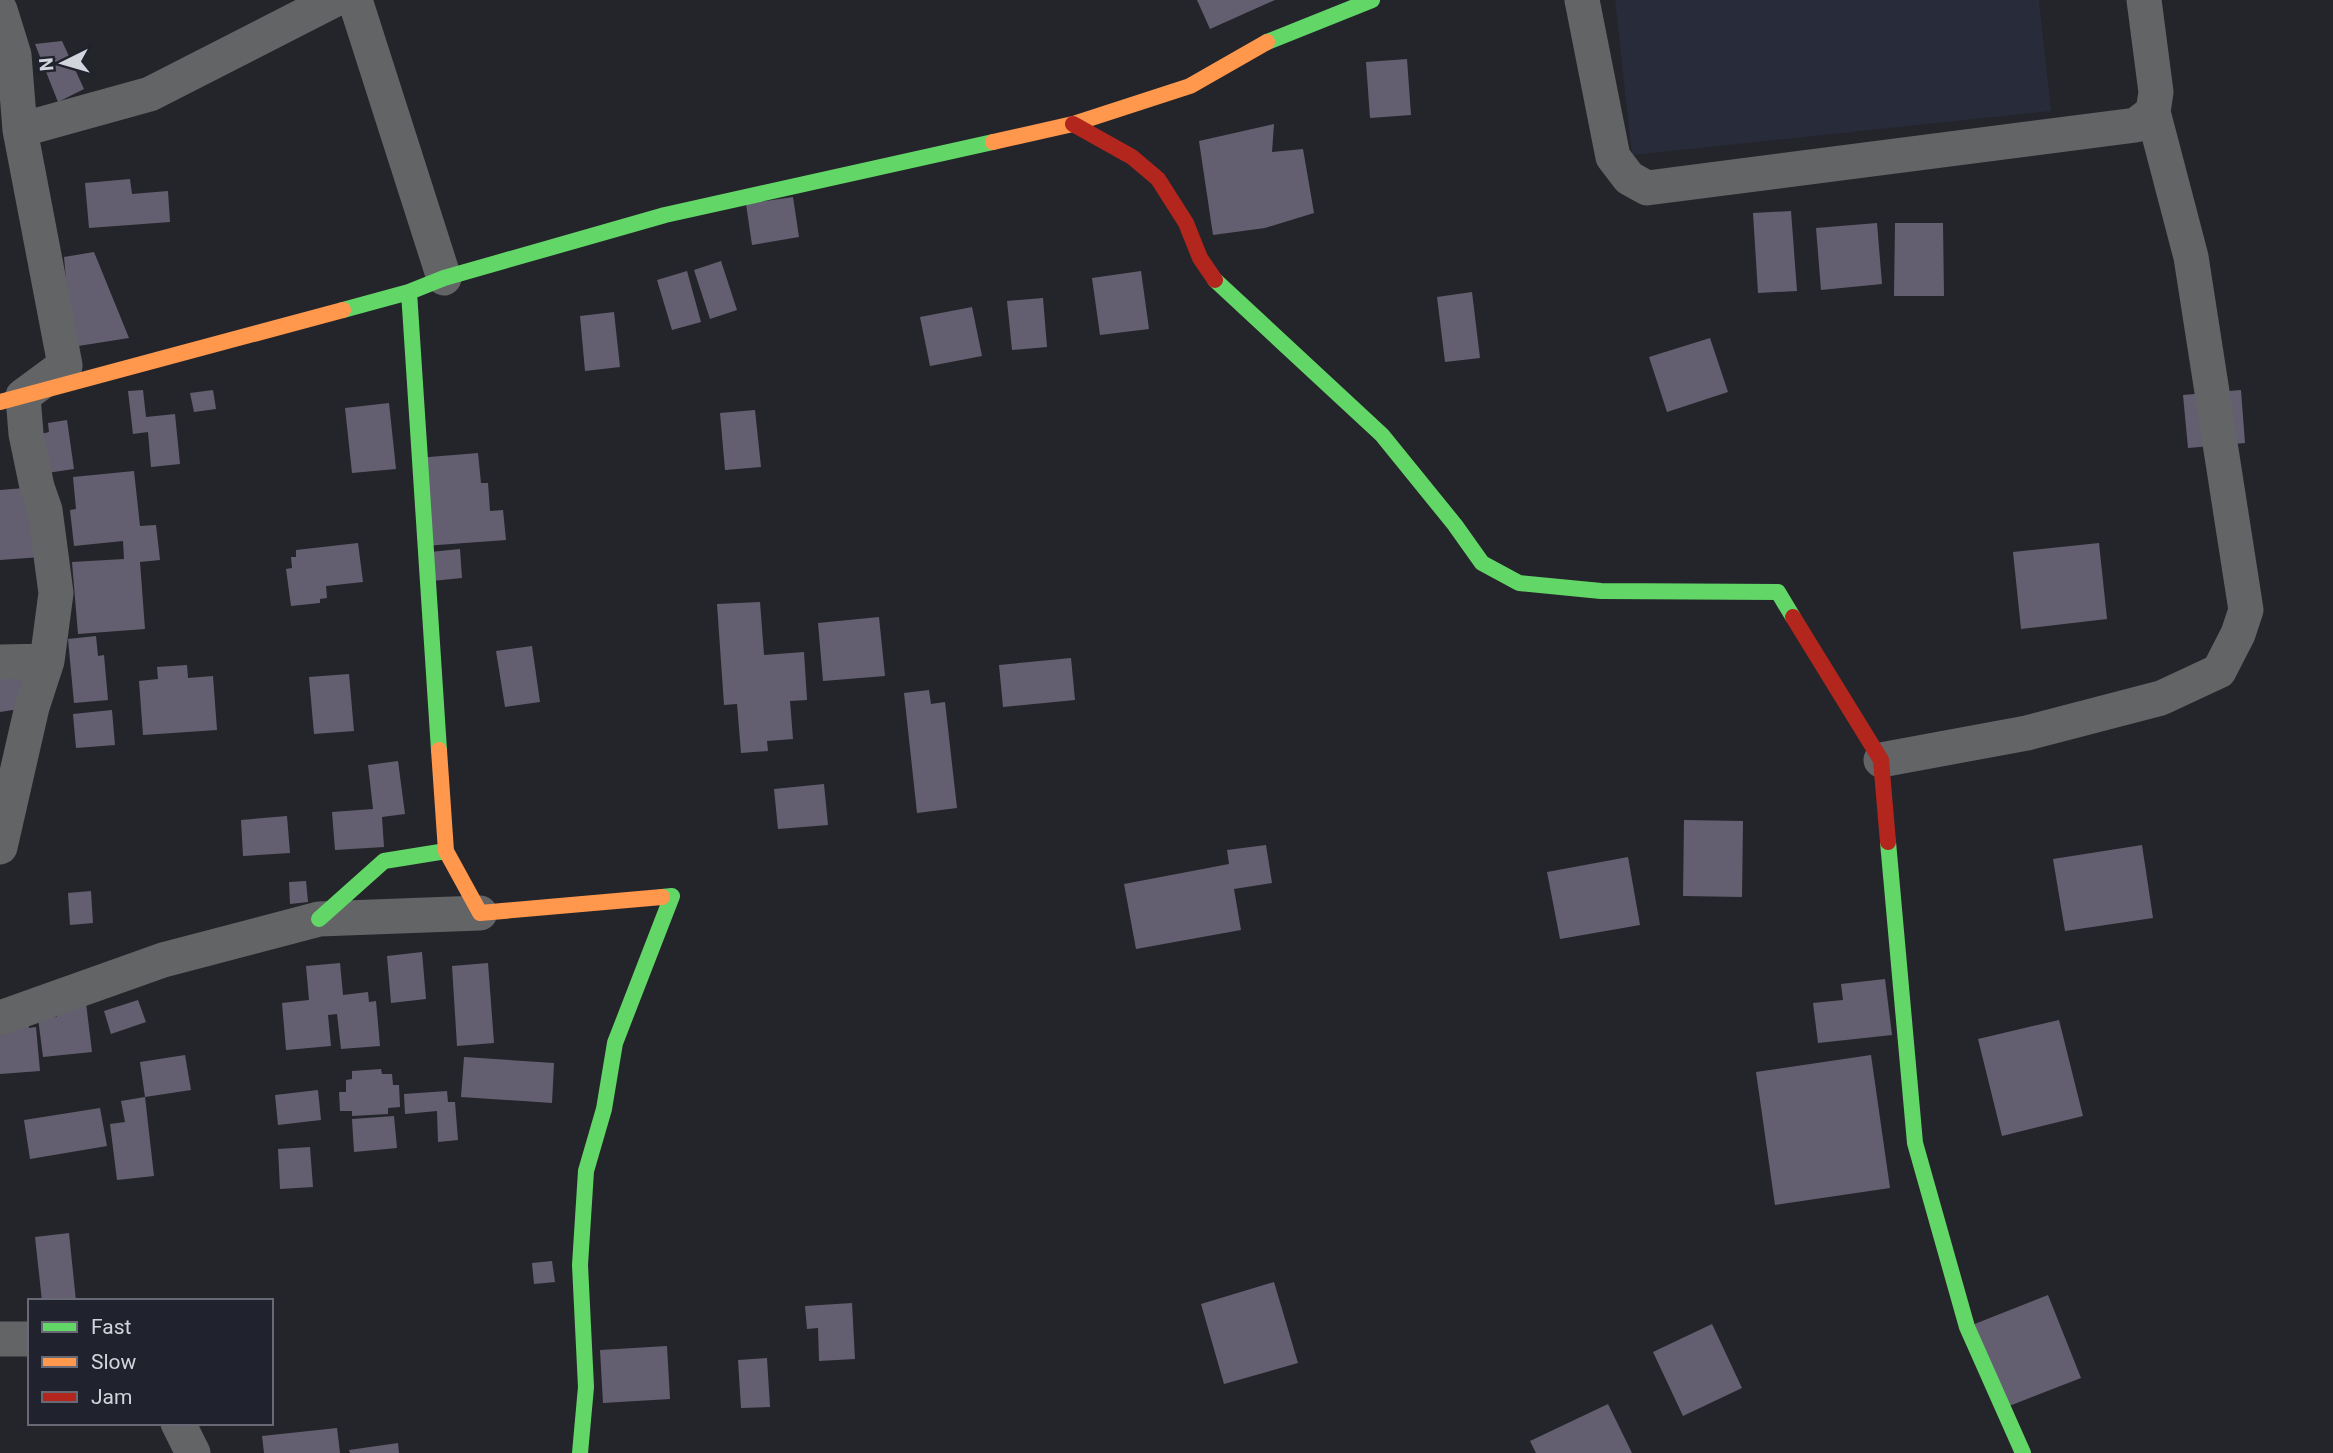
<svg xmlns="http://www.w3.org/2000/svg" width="2333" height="1453" viewBox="0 0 2333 1453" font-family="Roboto,sans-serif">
  <rect width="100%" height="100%" fill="#24252a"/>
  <path fill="#272b3a" d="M 1615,0 L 2039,0 L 2051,111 L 1632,155 Z"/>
  <path fill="#645f70" d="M 1197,0 L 1275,0 L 1210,29 Z
    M 62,41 L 84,89 L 58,102 L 35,44 Z
    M 1407,59 L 1411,115 L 1370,118 L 1366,62 Z
    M 1274,124 L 1272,152 L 1303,149 L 1314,213 L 1265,228 L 1213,235 L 1199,141 Z
    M 130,179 L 132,194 L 168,191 L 170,222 L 89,228 L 85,183 Z
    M 793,197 L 799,237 L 752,245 L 746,204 Z
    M 1791,211 L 1797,291 L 1758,293 L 1753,213 Z
    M 1877,223 L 1882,284 L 1821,290 L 1816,228 Z
    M 1895,223 L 1943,223 L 1944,296 L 1894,296 Z
    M 94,252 L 129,338 L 72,347 L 64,257 Z
    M 721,261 L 737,310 L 710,319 L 694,270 Z
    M 687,271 L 701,322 L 672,330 L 657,280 Z
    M 1141,271 L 1149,329 L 1100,335 L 1092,278 Z
    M 1472,292 L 1480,358 L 1445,362 L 1437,297 Z
    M 1043,298 L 1047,347 L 1012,350 L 1007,301 Z
    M 972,307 L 982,356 L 930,366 L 920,317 Z
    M 614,312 L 620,367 L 585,371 L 580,316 Z
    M 1710,338 L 1728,392 L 1667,412 L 1649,357 Z
    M 143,390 L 146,417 L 175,414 L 180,464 L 151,467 L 148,432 L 133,434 L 128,391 Z
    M 213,390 L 216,409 L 194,412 L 190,393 Z
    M 2241,390 L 2245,443 L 2188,448 L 2183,395 Z
    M 389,403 L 396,469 L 352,473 L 345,408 Z
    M 755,410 L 761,467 L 725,470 L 720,413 Z
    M 67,420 L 74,469 L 47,473 L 41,434 L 49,432 L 48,423 Z
    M 478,453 L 481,483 L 488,483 L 490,511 L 503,510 L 506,540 L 424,546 L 417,458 Z
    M 134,471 L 140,526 L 156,525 L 160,560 L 140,562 L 145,629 L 78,634 L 72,562 L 124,559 L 123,541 L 74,546 L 70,510 L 76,509 L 73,477 Z
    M 37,487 L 41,557 L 0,560 L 0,490 Z
    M 358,543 L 363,582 L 326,586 L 327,598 L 320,599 L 320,603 L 291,606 L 286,569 L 292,568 L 291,557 L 296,557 L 296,550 Z
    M 2099,543 L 2107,619 L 2021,629 L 2013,552 Z
    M 460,549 L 462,578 L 422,582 L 420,553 Z
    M 760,602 L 764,655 L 804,652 L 807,700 L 790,701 L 793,739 L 767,741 L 768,751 L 741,753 L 737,704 L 724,705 L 717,604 Z
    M 879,617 L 885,676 L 823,681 L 818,623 Z
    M 96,636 L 98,656 L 104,655 L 108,700 L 74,703 L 68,639 Z
    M 532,646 L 540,702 L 505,707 L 496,651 Z
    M 1071,658 L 1075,700 L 1003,707 L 999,665 Z
    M 187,665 L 188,678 L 213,676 L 217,730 L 143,735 L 139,681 L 158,679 L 157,667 Z
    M 27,673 L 32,707 L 0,712 L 0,677 Z
    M 349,674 L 354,731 L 314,734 L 309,677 Z
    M 929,690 L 931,704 L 945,702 L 957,808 L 917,813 L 904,693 Z
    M 112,710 L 115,745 L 76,748 L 73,714 Z
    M 398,761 L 405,814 L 382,817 L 384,847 L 335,850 L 332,812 L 373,809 L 368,765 Z
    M 824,784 L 828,825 L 778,829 L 774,789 Z
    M 287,816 L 290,853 L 243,856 L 241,820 Z
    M 1684,820 L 1743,821 L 1742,897 L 1683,896 Z
    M 1266,845 L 1272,883 L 1234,889 L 1241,930 L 1136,949 L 1124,884 L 1229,864 L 1227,850 Z
    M 2142,845 L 2153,918 L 2065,931 L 2053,859 Z
    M 1628,857 L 1640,925 L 1560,939 L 1547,872 Z
    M 306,881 L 308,902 L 290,904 L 289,882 Z
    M 91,891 L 93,923 L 70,925 L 68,893 Z
    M 422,952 L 426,999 L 391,1003 L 387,956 Z
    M 340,963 L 343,995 L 368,992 L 369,1002 L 376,1001 L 380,1046 L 341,1049 L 337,1014 L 328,1015 L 331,1046 L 286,1050 L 282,1003 L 309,1000 L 306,966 Z
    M 488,963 L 494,1043 L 457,1046 L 452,966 Z
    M 1885,979 L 1892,1035 L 1818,1043 L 1813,1003 L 1843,1000 L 1841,984 Z
    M 138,1000 L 146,1022 L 111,1034 L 104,1011 Z
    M 86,1003 L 92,1052 L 43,1057 L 38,1018 L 57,1017 L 55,1007 Z
    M 28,1018 L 29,1028 L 36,1027 L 40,1071 L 0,1074 L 0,1032 Z
    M 2059,1020 L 2083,1116 L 2002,1136 L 1978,1039 Z
    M 185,1055 L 191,1090 L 145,1097 L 140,1062 Z
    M 1871,1055 L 1890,1188 L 1775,1205 L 1756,1072 Z
    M 464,1057 L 554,1063 L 552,1103 L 461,1097 Z
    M 381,1069 L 382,1074 L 392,1074 L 393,1085 L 399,1085 L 400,1107 L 388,1108 L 388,1114 L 352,1116 L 352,1111 L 340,1111 L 339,1092 L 346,1092 L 346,1080 L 352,1079 L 352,1071 Z
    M 318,1090 L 321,1120 L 278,1125 L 275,1095 Z
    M 447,1091 L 448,1102 L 455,1102 L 458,1140 L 438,1142 L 437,1111 L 405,1114 L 404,1094 Z
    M 145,1097 L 154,1176 L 117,1180 L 110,1124 L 125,1122 L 121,1101 Z
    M 100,1108 L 107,1146 L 30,1159 L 24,1120 Z
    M 394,1116 L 397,1148 L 354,1152 L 352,1119 Z
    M 310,1147 L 313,1187 L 280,1189 L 278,1149 Z
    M 69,1233 L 76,1301 L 42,1301 L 35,1237 Z
    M 552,1261 L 555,1282 L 534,1284 L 532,1263 Z
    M 1274,1282 L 1298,1363 L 1224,1384 L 1201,1304 Z
    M 2048,1295 L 2081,1378 L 1999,1410 L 1967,1327 Z
    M 852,1303 L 855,1359 L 819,1361 L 818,1328 L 807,1329 L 805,1306 Z
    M 1712,1324 L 1742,1388 L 1683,1416 L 1653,1352 Z
    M 667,1346 L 670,1399 L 603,1403 L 600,1350 Z
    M 767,1358 L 770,1407 L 741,1408 L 738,1360 Z
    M 1608,1404 L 1632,1453 L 1536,1453 L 1530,1441 Z
    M 337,1428 L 340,1453 L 264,1453 L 262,1436 Z
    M 398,1443 L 399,1453 L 350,1453 L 349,1450 Z"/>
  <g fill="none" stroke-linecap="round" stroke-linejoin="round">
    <path stroke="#626466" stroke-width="35" d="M 355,0 L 444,278
      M 1582,0 L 1613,157 L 1629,178 L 1647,188 L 2136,125 L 2153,112
      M 0,10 L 14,55 L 20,130 L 65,365 L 23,396 L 26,434 L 37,487 L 45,510 L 56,593 L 47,661 L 32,707 L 0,847
      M 20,130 L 150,94 L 334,0
      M 0,662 L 47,661
      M 1881,760 L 2027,733 L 2161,698 L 2219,671 L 2238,634 L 2246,610 L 2191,257 L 2153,112 L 2156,92 L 2144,0
      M 0,1018 L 163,960 L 319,919 L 480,913
      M 0,1339 L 30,1339
      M 178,1423 L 193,1453"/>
    <path stroke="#63d668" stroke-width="16" d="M 1267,42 L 1372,0
      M 1215,280 L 1382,435 L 1455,525 L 1482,563 L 1519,583 L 1601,591 L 1778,592 L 1793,617
      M 409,292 L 439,750
      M 343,310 L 409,292 L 444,278 L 665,215 L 993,142
      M 1888,842 L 1915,1143 L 1967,1327 L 2023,1453
      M 319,919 L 384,861 L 446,851
      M 580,1453 L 586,1387 L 580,1265 L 586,1171 L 604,1109 L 615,1043 L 672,896 L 662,897"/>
    <path stroke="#ff974d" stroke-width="16" d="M 993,142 L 1073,124 L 1190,86 L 1267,42
      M 0,402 L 343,310
      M 439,750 L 446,851 L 480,913 L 662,897"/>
    <path stroke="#b3261e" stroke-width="16" d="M 1073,124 L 1132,157 L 1158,179 L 1186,223 L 1200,258 L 1215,280
      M 1793,617 L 1881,760 L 1888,842"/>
  </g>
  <rect x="28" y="1299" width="245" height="126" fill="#20232e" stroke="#676a74" stroke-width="2"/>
  <rect x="42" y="1322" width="35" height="10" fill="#63d668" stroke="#676a74" stroke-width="2"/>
  <text x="91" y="1334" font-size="21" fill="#d2d5dc">Fast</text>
  <rect x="42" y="1357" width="35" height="10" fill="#ff974d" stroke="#676a74" stroke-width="2"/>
  <text x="91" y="1369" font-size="21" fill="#d2d5dc">Slow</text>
  <rect x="42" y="1392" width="35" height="10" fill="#b3261e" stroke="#676a74" stroke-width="2"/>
  <text x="91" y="1404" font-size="21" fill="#d2d5dc">Jam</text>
  <g transform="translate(63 63) rotate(265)" stroke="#20232e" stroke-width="5" paint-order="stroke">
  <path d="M0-5L12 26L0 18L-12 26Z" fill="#d2d5dc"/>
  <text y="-10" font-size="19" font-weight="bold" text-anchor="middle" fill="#d2d5dc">N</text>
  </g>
</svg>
